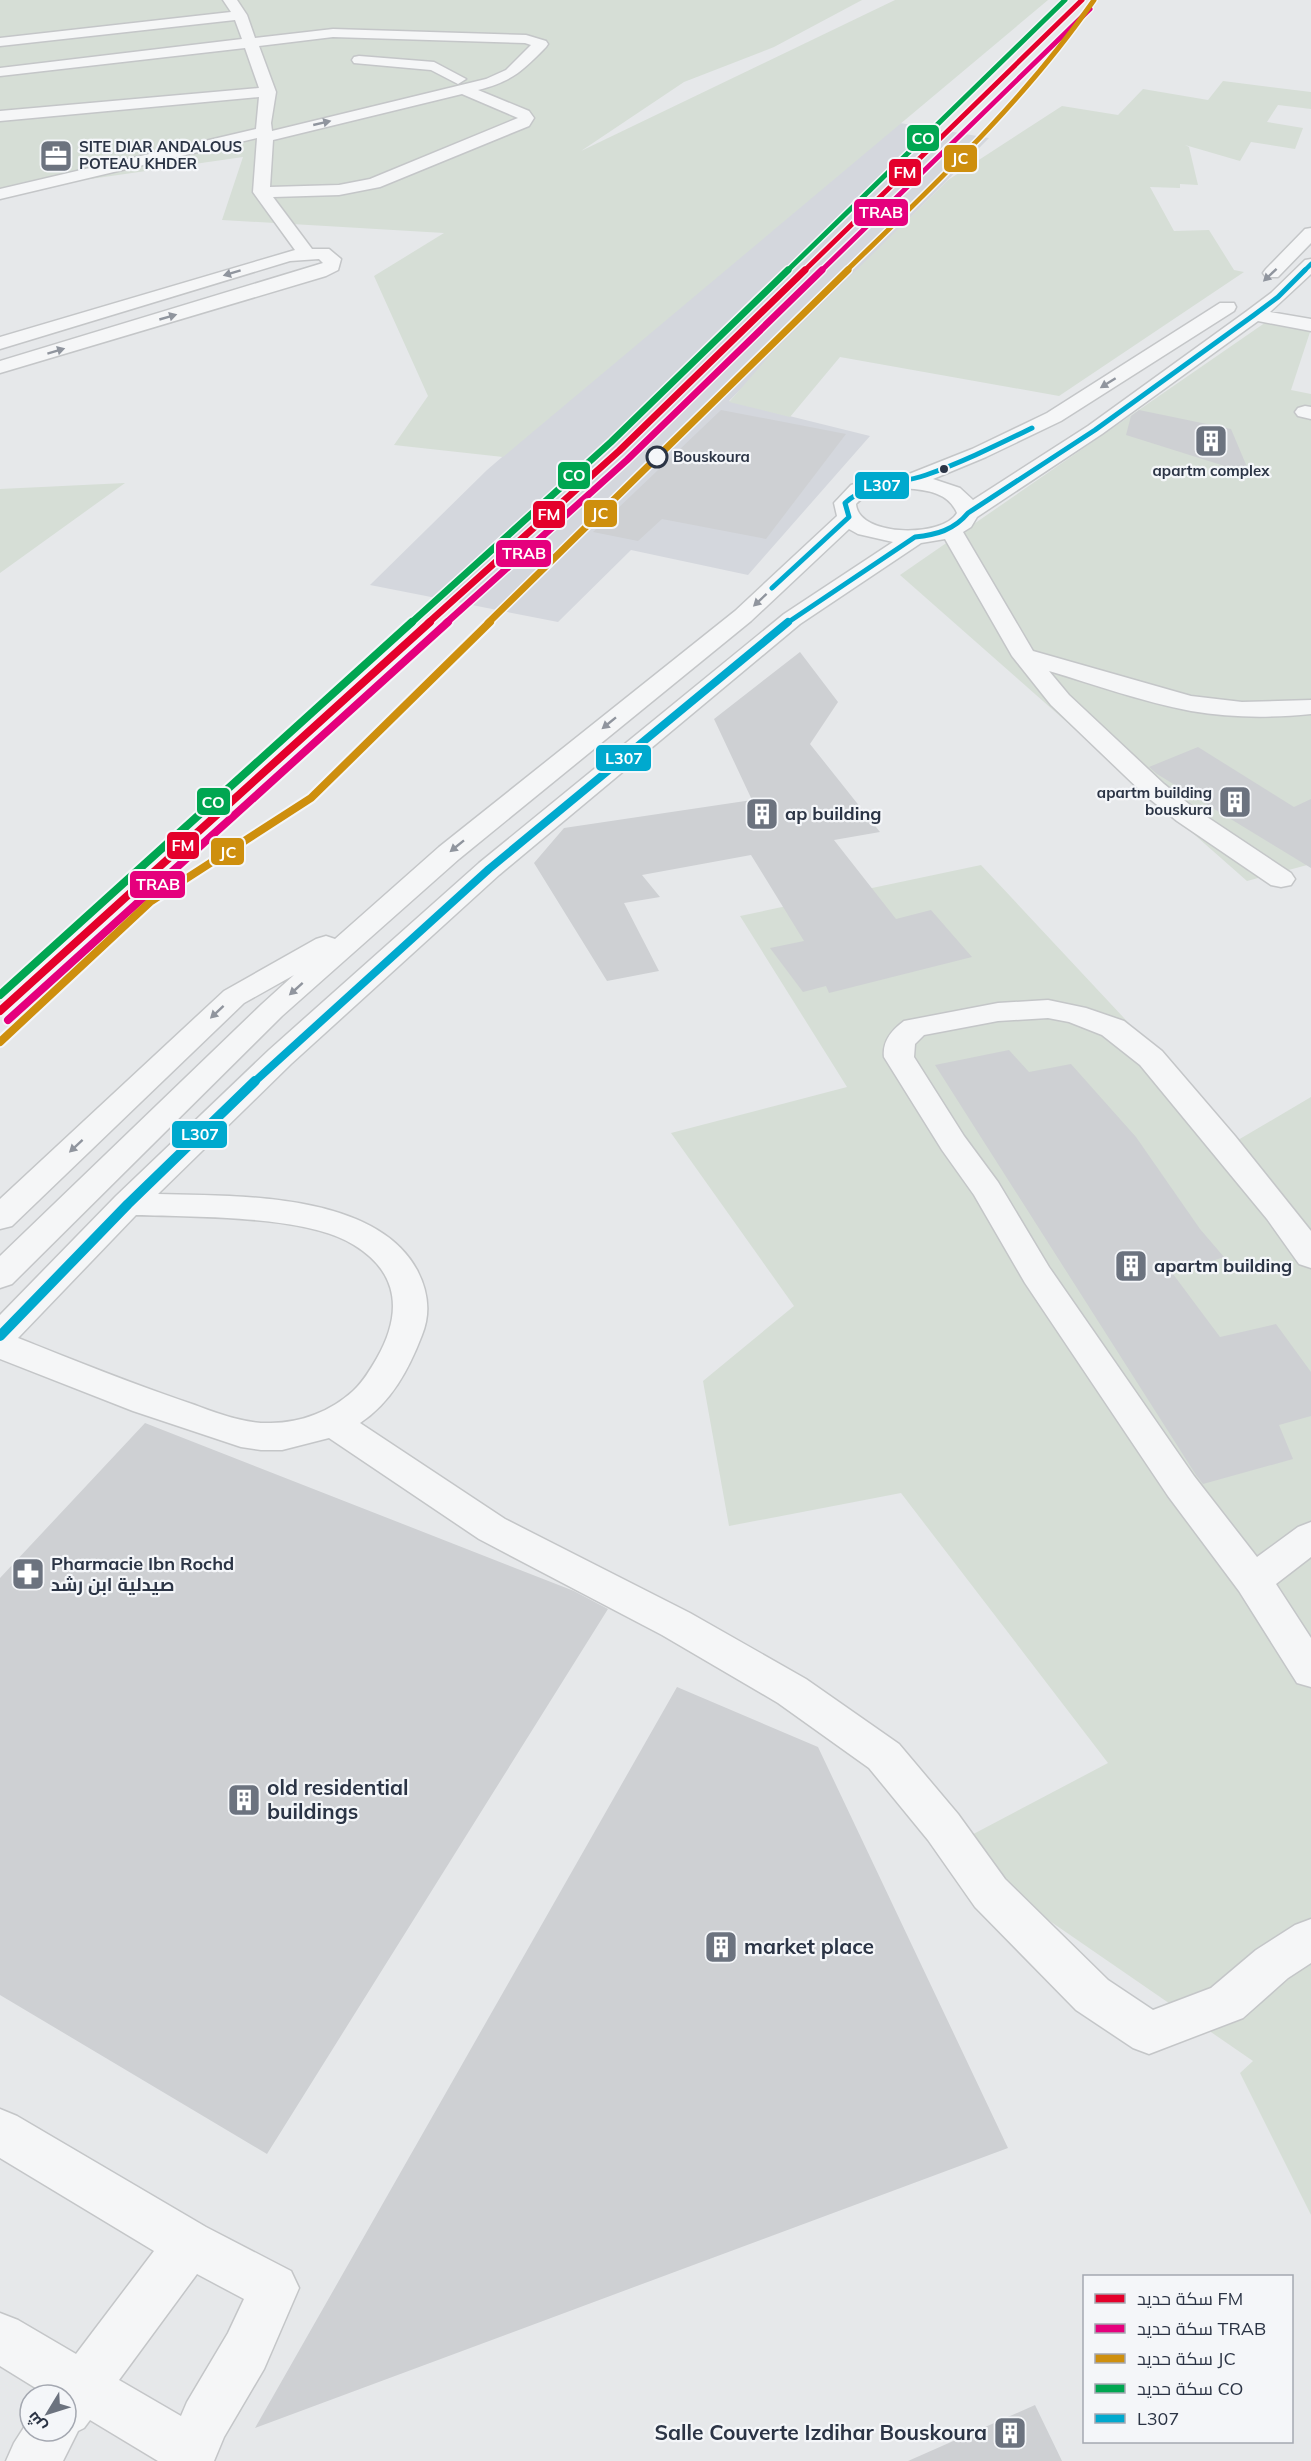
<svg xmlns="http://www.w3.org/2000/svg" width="1311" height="2461" viewBox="0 0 1311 2461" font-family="Mulish,Cairo,sans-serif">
  <rect width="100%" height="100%" fill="#e6e8ea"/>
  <path fill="#d4d7dd" d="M 894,122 L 989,138 L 729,401 L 870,436 L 748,575 L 631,550 L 558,622 L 370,585 L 487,470 Z"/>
  <path fill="#d6ded6" d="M 0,0 L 862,0 L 774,47 L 684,82 L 581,151 L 895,0 L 1048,0 L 503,457 L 394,445 L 428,396 L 374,276 L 444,233 L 222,220 L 243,157 L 0,192 Z
    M 1223,81 L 1311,92 L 1311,109 L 1278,105 L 1267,122 L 1303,128 L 1295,149 L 1251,142 L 1240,161 L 1185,145 L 1189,147 L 1198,185 L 1180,184 L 1180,188 L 1150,187 L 1174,231 L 1209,230 L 1234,270 L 1244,272 L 1059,396 L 840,357 L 790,417 L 729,402 L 770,355 L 948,180 L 1062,106 L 1118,115 L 1143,89 L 1208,100 Z
    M 1269,320 L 1311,329 L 1291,390 L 1311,394 L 1311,864 L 1247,881 L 900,575 Z
    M 125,483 L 0,573 L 0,489 Z
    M 981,865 L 1238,1140 L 1311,1097 L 1311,2215 L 1240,2073 L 1253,2061 L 945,1849 L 1108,1763 L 901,1493 L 729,1526 L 703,1381 L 794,1306 L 671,1133 L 847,1087 L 740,916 Z"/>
  <path fill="#ced0d3" d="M 721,410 L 846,434 L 766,539 L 662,519 L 638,541 L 593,532 Z
    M 1139,410 L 1231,429 L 1250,474 L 1126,435 L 1131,416 Z
    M 800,652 L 838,702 L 810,744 L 880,832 L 834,840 L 896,919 L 931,910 L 972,957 L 829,993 L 826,986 L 803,992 L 770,948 L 804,941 L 751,855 L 642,875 L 660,897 L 624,903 L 659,971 L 607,981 L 534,863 L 564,828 L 752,800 L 714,719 Z
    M 1198,747 L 1294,807 L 1311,799 L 1311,868 L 1157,774 L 1149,767 Z
    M 1009,1050 L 1029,1072 L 1071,1064 L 1136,1137 L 1200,1229 L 1224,1257 L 1173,1274 L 1220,1337 L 1276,1324 L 1311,1372 L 1311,1416 L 1279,1425 L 1293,1459 L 1203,1484 L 1196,1475 L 935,1065 Z
    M 145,1423 L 574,1591 L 608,1609 L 267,2154 L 0,1995 L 0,1578 Z
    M 677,1687 L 818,1747 L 1008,2148 L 255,2428 Z
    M 1035,2405 L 1062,2461 L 908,2461 Z"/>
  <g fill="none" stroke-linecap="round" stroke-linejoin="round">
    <g stroke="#c4c6c8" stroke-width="3">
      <path id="minor" d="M 223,0 L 237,0 L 247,15 L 255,38 L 333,29 L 526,35 L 546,41 L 548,44 L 546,47 C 522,71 513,81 478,90 L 529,111 L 534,118 L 529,126 L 380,187 L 339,195 L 273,197 L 312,249 L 329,249 L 341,259 L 338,270 L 326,276 L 0,373 L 0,361 L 323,263 L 319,259 L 290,261 L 0,349 L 0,337 L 295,250 L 253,192 L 257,138 L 0,199 L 0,189 L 256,129 L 259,97 L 0,121 L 0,111 L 259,88 L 245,48 L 0,76 L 0,68 L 242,39 L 235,20 L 0,46 L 0,38 L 231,12 ZM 333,37 L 525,43 L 531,45 L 506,70 L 486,79 L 272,131 L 271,123 L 276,92 L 259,46 ZM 462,94 L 518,118 L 370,179 L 339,185 L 270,187 L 273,140 Z
        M 359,56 L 434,62 L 466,79 L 458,84 L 431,70 L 354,63 L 352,60 L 354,57 Z
        M 1311,228 L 1311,243 L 1278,277 L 1266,277 L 1263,273 L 1266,269 L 1305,229 Z
        M 1311,259 L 1311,274 L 1270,312 L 1311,319 L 1311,331 L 1258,321 L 1102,434 L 977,517 L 971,527 L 963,532 L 1033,651 L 1191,696 L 1242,702 L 1311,700 L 1311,714 C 1271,718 1231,718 1191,711 C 1143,702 1096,685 1049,671 L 1069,695 L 1164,784 L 1195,809 L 1291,873 L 1295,879 L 1291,885 L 1281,887 L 1271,885 L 1177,821 L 1146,796 L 1051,705 L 1012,656 L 945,539 L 921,543 L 800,624 L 499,875 L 291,1064 L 158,1194 C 235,1196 375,1192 417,1270 C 428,1291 431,1313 422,1335 C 409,1369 391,1403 360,1423 L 505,1519 L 690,1613 L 806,1679 L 899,1744 L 958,1814 L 1005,1879 L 1108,1980 L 1153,2010 L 1211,1988 L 1256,1950 L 1295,1925 L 1311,1919 L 1311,1963 L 1288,1978 L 1243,2018 L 1149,2054 L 1133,2048 L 1076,2010 L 975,1907 L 928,1840 L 869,1768 L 778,1703 L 662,1635 L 479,1539 L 329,1438 L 282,1450 L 261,1450 L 241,1447 L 133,1411 L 0,1359 L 0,1315 L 116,1196 L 269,1050 L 479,863 L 784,614 L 893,542 L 858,534 L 849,529 L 751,621 L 459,859 L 282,1016 L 12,1284 L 0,1288 L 0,1256 L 262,1004 L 294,975 L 244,1003 L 12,1226 L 0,1229 L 0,1199 L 224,991 L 316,939 L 326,936 L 335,939 L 439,847 L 735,611 L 837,516 L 834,503 L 851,485 L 871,479 L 904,476 L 972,449 L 1047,413 L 1220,303 L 1234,303 L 1236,307 L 1234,311 L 1061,421 L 986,457 L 933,479 L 960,488 L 973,500 L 1088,426 L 1247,311 L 1271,293 L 1305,260 ZM 903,488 C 924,490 948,491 957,513 C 943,538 858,537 856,504 C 869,490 885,490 903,488 ZM 136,1215 C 194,1217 307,1215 354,1245 C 400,1273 402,1314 377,1358 C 370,1370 363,1382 353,1391 C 331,1411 301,1423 271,1423 C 244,1424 217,1413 192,1404 C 133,1384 76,1361 18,1338 Z
        M 1305,406 L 1311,407 L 1311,419 L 1298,416 L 1295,412 L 1298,408 Z
        M 1048,1000 L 1086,1008 L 1124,1021 L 1162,1051 L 1235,1136 L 1311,1231 L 1311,1268 L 1299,1264 L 1267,1219 L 1140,1065 L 1102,1035 L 1069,1022 L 1048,1018 L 998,1021 L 924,1035 L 915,1044 L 914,1057 L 964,1136 L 998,1182 L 1049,1267 L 1194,1476 L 1257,1557 L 1298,1527 L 1311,1522 L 1311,1557 L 1276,1584 L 1311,1638 L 1311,1687 L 1297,1683 L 1239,1591 L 1168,1496 L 1025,1283 L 974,1195 L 942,1150 L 884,1057 C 882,1041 892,1030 904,1021 L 998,1003 Z
        M 0,2109 L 17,2116 L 206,2227 L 291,2271 L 299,2288 L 264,2369 L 224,2437 L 214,2461 L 158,2461 L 90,2420 L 84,2428 L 78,2431 L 63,2461 L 6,2461 L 14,2443 L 30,2418 L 30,2431 L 66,2431 L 66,2395 L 47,2395 L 0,2366 L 0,2313 L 18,2320 L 76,2354 L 154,2251 L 0,2158 ZM 197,2274 L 244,2299 L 228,2333 L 187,2402 L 181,2416 L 119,2380 Z"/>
    </g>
    <use href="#minor" fill="#f5f6f7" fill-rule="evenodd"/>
    <g stroke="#f4f6f9" stroke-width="7">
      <path id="bus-1-far3" d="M 1304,271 L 1311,264"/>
    </g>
    <g stroke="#f4f6f9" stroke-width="8">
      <path id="bus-1-far2" d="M 772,588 L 849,517 L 845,503 C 869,481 897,485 926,475 C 963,462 997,445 1032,428
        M 787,623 L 915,537 C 936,535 954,530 968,513 L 1095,430 L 1254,315 L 1278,297 L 1305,270"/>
    </g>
    <g stroke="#f4f6f9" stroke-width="11">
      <path id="bus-1-far1" d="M 253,1083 L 489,869 L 788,622"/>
    </g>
    <g stroke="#f4f6f9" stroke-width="14">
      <path id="bus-1" d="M 0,1336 L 128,1204 L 255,1081"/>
    </g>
    <use href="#bus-1-far3" stroke="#00a9ce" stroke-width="4.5"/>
    <use href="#bus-1-far2" stroke="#00a9ce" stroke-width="5"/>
    <use href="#bus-1-far1" stroke="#00a9ce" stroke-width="8"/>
    <use href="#bus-1" stroke="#00a9ce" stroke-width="10"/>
    <g stroke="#f4f6f9" stroke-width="8">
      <path id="rail-1-far2" d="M 804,271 L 1082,0"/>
    </g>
    <g stroke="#f4f6f9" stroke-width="10">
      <path id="rail-1-far1" d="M 428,623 L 619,451 L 805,270"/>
    </g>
    <g stroke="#f4f6f9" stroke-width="12">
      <path id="rail-1" d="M 0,1011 L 430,622"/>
    </g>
    <g stroke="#f4f6f9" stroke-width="8">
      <path id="rail-2-far2" d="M 821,271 L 1090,9"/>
    </g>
    <g stroke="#f4f6f9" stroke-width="10">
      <path id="rail-2-far1" d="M 446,623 L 627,460 L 822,270"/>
    </g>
    <g stroke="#f4f6f9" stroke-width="12">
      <path id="rail-2" d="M 8,1020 L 448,622"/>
    </g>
    <g stroke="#f4f6f9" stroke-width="8">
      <path id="rail-3-far2" d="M 846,271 C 932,187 1026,99 1094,0"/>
    </g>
    <g stroke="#f4f6f9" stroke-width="10">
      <path id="rail-3-far1" d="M 488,623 L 848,270"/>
    </g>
    <g stroke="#f4f6f9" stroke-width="12">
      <path id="rail-3" d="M 0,1042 L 150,902 L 311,798 L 490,622"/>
    </g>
    <g stroke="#f4f6f9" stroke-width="8">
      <path id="rail-4-far2" d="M 787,271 L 1065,0"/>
    </g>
    <g stroke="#f4f6f9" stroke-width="10">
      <path id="rail-4-far1" d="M 411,623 L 611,442 L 788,270"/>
    </g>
    <g stroke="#f4f6f9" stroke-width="12">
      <path id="rail-4" d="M 0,995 L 412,622"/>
    </g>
    <use href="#rail-1-far2" stroke="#e4002b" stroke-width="5"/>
    <use href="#rail-1-far1" stroke="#e4002b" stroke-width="7"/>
    <use href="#rail-1" stroke="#e4002b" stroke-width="8"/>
    <use href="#rail-2-far2" stroke="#e5007d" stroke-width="5"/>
    <use href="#rail-2-far1" stroke="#e5007d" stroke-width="7"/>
    <use href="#rail-2" stroke="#e5007d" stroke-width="8"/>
    <use href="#rail-3-far2" stroke="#ce8f0e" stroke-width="5"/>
    <use href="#rail-3-far1" stroke="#ce8f0e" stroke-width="7"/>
    <use href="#rail-3" stroke="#ce8f0e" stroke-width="8"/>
    <use href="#rail-4-far2" stroke="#00a651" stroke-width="5"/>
    <use href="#rail-4-far1" stroke="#00a651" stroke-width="7"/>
    <use href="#rail-4" stroke="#00a651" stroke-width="8"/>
  </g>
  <defs><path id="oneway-solid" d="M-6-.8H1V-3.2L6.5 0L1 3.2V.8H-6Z" transform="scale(1.5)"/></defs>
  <g fill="#90959e">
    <use href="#oneway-solid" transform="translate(322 123) rotate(-13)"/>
    <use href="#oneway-solid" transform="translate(232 273) rotate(163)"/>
    <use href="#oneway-solid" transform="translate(1270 275) rotate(137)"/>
    <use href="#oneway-solid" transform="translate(168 317) rotate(-16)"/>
    <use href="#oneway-solid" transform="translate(56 351) rotate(-17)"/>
    <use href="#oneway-solid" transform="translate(1108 383) rotate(148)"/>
    <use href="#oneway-solid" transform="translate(760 600) rotate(137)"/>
    <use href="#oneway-solid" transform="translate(609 723) rotate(141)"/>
    <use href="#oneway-solid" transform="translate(457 846) rotate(141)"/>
    <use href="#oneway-solid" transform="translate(296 989) rotate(138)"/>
    <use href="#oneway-solid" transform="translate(217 1012) rotate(137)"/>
    <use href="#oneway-solid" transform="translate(76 1146) rotate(137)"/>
  </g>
  <defs>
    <g id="office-square" transform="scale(1.725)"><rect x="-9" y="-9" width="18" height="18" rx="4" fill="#6c737f" stroke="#f4f6f9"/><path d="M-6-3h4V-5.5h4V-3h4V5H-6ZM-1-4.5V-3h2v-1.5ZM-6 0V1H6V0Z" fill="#fff"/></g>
    <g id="building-square" transform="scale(1.725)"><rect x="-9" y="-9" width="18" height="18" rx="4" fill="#6c737f" stroke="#f4f6f9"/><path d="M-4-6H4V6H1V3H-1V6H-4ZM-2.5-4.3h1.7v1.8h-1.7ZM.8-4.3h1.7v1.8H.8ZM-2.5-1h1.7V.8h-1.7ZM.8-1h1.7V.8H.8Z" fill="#fff"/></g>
    <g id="pharmacy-square" transform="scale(1.725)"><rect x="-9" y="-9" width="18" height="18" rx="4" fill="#6c737f" stroke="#f4f6f9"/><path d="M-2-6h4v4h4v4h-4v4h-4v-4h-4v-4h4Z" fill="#fff"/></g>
  </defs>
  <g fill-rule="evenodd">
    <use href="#office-square" x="56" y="156"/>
    <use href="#building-square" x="1211" y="441"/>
    <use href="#building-square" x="1235" y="802"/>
    <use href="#building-square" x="762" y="814"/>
    <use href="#building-square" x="1131" y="1266"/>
    <use href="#pharmacy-square" x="28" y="1574"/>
    <use href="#building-square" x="244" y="1800"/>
    <use href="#building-square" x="721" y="1947"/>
    <use href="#building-square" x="1010" y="2433"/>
  </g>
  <circle fill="#f4f6f9" stroke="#2b3445" stroke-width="3" cx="657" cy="457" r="10"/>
  <circle fill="#2b3445" stroke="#f4f6f9" stroke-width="2" cx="944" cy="469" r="5"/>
  <g text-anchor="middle" stroke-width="4.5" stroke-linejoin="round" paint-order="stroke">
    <g font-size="15" font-weight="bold" fill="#2b3445" stroke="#f4f6f9" text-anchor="start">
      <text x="79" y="152">SITE DIAR ANDALOUS<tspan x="79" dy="17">POTEAU KHDER</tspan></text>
      <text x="1211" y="476" text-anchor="middle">apartm complex</text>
      <text x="1212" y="798" text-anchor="end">apartm building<tspan x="1212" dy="17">bouskura</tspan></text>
    </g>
    <g font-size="15" font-weight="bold" fill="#2b3445" stroke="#f4f6f9" text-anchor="start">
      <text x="673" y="462">Bouskoura</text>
    </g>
    <g font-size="18" font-weight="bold" fill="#2b3445" stroke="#f4f6f9" text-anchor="start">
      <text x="785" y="820">ap building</text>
      <text x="1154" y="1272">apartm building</text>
      <text x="51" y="1570">Pharmacie Ibn Rochd<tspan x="51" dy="21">صيدلية ابن رشد</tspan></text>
    </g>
    <g font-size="21" font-weight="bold" fill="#2b3445" stroke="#f4f6f9" text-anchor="start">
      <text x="267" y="1795">old residential<tspan x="267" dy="24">buildings</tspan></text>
      <text x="744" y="1954">market place</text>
      <text x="987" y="2440" text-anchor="end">Salle Couverte Izdihar Bouskoura</text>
    </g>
  </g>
  <g stroke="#f4f6f9" stroke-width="2">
    <rect x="906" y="124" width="34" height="28" rx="6" fill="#00a651"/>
    <rect x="943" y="144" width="35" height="29" rx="6" fill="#ce8f0e"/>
    <rect x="888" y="158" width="34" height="29" rx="6" fill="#e4002b"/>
    <rect x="853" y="198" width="56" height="29" rx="6" fill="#e5007d"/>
    <rect x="557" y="461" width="34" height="29" rx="6" fill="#00a651"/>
    <rect x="854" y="471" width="56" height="29" rx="6" fill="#00a9ce"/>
    <rect x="583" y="499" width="35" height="29" rx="6" fill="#ce8f0e"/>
    <rect x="532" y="500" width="34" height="29" rx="6" fill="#e4002b"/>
    <rect x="495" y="539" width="57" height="29" rx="6" fill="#e5007d"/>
    <rect x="595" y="744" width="57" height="28" rx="6" fill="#00a9ce"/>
    <rect x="196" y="787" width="35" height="29" rx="6" fill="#00a651"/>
    <rect x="166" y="831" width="34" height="29" rx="6" fill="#e4002b"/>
    <rect x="210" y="837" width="35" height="29" rx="6" fill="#ce8f0e"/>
    <rect x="129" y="870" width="57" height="29" rx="6" fill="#e5007d"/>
    <rect x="171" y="1120" width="57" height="29" rx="6" fill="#00a9ce"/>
  </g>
  <g font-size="16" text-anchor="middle" font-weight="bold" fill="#fff">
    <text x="923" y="144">CO</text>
    <text x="960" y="164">JC</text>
    <text x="905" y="178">FM</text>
    <text x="881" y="218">TRAB</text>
    <text x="574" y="481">CO</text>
    <text x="882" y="491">L307</text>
    <text x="600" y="519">JC</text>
    <text x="549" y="520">FM</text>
    <text x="524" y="559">TRAB</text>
    <text x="624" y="764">L307</text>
    <text x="213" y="808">CO</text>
    <text x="183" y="851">FM</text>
    <text x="228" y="858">JC</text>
    <text x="158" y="890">TRAB</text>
    <text x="200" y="1140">L307</text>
  </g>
  <rect x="1083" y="2275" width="210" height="168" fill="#f4f6f9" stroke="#a4a8b1" stroke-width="1.5"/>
  <rect x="1095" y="2294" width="30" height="9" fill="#e4002b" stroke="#a4a8b1" stroke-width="1.5"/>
  <text x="1137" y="2305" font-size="18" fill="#2b3445">سكة حديد FM</text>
  <rect x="1095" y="2324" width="30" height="9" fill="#e5007d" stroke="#a4a8b1" stroke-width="1.5"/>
  <text x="1137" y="2335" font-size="18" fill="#2b3445">سكة حديد TRAB</text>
  <rect x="1095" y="2354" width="30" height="9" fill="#ce8f0e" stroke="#a4a8b1" stroke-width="1.5"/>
  <text x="1137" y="2365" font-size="18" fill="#2b3445">سكة حديد JC</text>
  <rect x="1095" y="2384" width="30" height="9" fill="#00a651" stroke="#a4a8b1" stroke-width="1.5"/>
  <text x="1137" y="2395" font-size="18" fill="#2b3445">سكة حديد CO</text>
  <rect x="1095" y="2414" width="30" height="9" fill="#00a9ce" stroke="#a4a8b1" stroke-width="1.5"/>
  <text x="1137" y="2425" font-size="18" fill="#2b3445">L307</text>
  <g transform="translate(48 2413) rotate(232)"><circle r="28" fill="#f4f6f9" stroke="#a4a8b1" stroke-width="1.5"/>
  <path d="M0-4.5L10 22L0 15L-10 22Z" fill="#6c737f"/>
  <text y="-9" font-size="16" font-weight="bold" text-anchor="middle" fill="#2b3445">ش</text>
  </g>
</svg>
